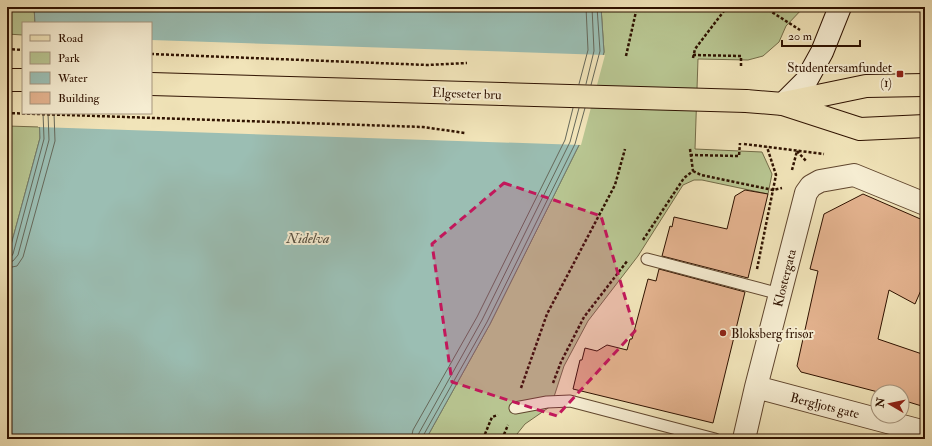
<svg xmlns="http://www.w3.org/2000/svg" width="932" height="446" viewBox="0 0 932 446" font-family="'IM FELL Double Pica',serif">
  <rect width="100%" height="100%" fill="#f1e4b9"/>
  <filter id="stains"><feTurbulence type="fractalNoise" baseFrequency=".005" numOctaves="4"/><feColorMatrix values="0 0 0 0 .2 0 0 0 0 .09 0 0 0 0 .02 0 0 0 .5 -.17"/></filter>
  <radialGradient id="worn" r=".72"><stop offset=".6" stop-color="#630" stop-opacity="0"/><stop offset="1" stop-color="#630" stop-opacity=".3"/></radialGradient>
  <path fill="#b8c591" stroke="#746c48" d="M 7,7 L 34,7 L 35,23 L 23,23 L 23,35 L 7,34 Z
    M 601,7 L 804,7 L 786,26 L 779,42 L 763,56 L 748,60 L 698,59 L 695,149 L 762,152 L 772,174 L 768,194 L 702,180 L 694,180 L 683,185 L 638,256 L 588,321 L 564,366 L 551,406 L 525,424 L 513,439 L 426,439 L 490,324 L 579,145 L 604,52 Z
    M 7,126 L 40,127 L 40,138 L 7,260 Z"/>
  <path fill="#9bbeb3" stroke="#70796b" d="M 34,7 L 601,7 L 604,52 L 579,145 L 490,324 L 426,439 L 7,439 L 7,260 L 40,138 L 39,113 L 151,113 L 151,23 L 35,23 Z"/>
  <path fill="#f1e4b9" d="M 151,40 L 605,55 L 581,145 L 38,127 L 37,113 L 151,113 Z"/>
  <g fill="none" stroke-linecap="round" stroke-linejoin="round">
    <path stroke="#65685a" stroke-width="1" d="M 579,84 L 588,50 L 586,7
      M 586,84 L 594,51 L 592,7
      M 591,85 L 600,51 L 597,7
      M 7,257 L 11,257 L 13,254 L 44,139 L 43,113
      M 7,262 L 13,261 L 18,255 L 49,140 L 48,113
      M 7,268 L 17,266 L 23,257 L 55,141 L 54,113
      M 411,439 L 413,430 L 477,317 L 565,140 L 573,108
      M 417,439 L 419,433 L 482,320 L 570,142 L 579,108
      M 422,439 L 423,436 L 487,322 L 575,144 L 585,108"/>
  </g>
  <path fill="#e3b28e" stroke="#2f1200" d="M 745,190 L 768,194 L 748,278 L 662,256 L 670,226 L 672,227 L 674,217 L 727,229 L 735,196 Z
    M 863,194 L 925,221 L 925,281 L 915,304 L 889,290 L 878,339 L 925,355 L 925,407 L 902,400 L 902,392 L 878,392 L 805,373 L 801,372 L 797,366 L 818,271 L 810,269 L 824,214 Z
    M 659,269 L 745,292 L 713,423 L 573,389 L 580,360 L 582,360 L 585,348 L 597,351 L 607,345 L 627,350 L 630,339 L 632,339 L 648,279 L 656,281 Z"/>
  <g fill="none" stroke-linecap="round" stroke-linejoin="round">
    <g stroke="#60462e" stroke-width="13">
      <path id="service" d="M 647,259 L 780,294
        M 515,408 L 547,402 L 570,401 L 715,439"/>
    </g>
    <g stroke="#60462e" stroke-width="24">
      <path id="minor" d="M 756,387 L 925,432
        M 744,439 L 756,387 L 806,193 L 811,186 L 820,181 L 854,175 L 925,204"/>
    </g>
    <g stroke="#2f1200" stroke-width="24">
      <path id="secondary" d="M 783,104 L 806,81 L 822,52 L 840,7"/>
    </g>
    <g stroke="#2f1200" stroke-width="24">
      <path id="primary" d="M 7,80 L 23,80
        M 151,84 L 502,94
        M 746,101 L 783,104 L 860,129 L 925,126
        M 784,103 L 866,86 L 925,85"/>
    </g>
    <path stroke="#2f1200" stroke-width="2.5" stroke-dasharray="3 2" stroke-linecap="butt" d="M 764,7 L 800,30
      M 7,49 L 23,50
      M 151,54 L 428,65 L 467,63
      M 693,55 L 741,56 L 741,68
      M 626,56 L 637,7
      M 693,58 L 695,49 L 727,7
      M 7,113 L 423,127 L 465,133
      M 744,144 L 824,154
      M 690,149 L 693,171
      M 797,151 L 806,161
      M 690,155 L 739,156 L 740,143
      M 792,170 L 797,151
      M 693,171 L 701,175 L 773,190 L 782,188
      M 643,240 L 684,178 L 693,171
      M 757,269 L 776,175 L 767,147
      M 553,383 L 561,362 L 584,317 L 628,260
      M 521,388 L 547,314 L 615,185 L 625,149
      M 483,439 L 492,417 L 498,415
      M 502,439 L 508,425"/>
    <use href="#service" stroke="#f6edd2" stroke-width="11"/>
    <use href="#minor" stroke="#f6edd2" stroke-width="22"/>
    <use href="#secondary" stroke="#f6edd2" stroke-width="22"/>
    <use href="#primary" stroke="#f1e4b9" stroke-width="22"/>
    <g stroke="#2f1200" stroke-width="24" stroke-linecap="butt">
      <path id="primary-bridge" d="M 502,94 L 746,101"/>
    </g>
    <use href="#primary-bridge" stroke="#f1e4b9" stroke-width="22"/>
  </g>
  <path fill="#c2185b" fill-opacity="0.2" stroke="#c2185b" stroke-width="3" stroke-dasharray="8 5" stroke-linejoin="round" d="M 504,183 L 601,216 L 635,331 L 557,416 L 452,382 L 432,244 Z"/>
  <g fill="#8f2418" stroke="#f6edd2" stroke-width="1.5">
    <rect x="896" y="70" width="8" height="8" rx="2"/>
    <circle cx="723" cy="333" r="4"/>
  </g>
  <g text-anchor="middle" stroke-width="4" stroke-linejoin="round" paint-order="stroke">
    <g font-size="13" fill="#2f1200" stroke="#f6edd2" text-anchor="end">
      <text x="892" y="72">Studentersamfundet<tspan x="892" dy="15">(1)</tspan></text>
      <text x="731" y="338" text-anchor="start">Bloksberg frisør</text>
    </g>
    <g font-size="13" fill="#2f1200" stroke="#f6edd2">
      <text transform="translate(467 93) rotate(2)" y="5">Elgeseter bru</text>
      <text transform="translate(784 278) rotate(-76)" y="5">Klostergata</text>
      <text transform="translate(825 405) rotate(14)" y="5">Bergljots gate</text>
    </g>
    <g font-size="14" font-style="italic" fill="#554e3f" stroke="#f6edd2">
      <text x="308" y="243">Nidelva</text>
    </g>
  </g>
  <rect width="932" height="446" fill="none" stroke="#f1e4b9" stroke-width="24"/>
  <rect x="8" y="8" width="916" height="430" fill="none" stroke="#2f1200" stroke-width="2"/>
  <rect x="12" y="12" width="908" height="422" fill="none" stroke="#2f1200"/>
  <rect x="22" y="22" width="130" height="92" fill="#f6edd2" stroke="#a6957e"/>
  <rect x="30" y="35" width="20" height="6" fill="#f1e4b9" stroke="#a6957e"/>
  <text x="58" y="42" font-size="12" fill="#2f1200">Road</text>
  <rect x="30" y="52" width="20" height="12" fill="#b8c591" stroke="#a6957e"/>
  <text x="58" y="62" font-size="12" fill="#2f1200">Park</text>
  <rect x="30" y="72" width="20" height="12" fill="#9bbeb3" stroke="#a6957e"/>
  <text x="58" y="82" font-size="12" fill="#2f1200">Water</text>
  <rect x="30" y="92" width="20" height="12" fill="#e3b28e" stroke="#a6957e"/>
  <text x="58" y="102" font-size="12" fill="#2f1200">Building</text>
  <g transform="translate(890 404) rotate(279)"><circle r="19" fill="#f6edd2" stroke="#a6957e"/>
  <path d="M0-3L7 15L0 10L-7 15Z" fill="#8f2418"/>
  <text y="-6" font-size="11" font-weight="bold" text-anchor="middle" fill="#2f1200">N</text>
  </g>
  <path d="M782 40v6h78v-6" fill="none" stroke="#2f1200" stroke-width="2"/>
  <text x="788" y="40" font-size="12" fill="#2f1200" stroke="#f6edd2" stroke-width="3" paint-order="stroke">20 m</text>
  <rect width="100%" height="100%" filter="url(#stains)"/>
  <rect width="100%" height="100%" fill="url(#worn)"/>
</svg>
